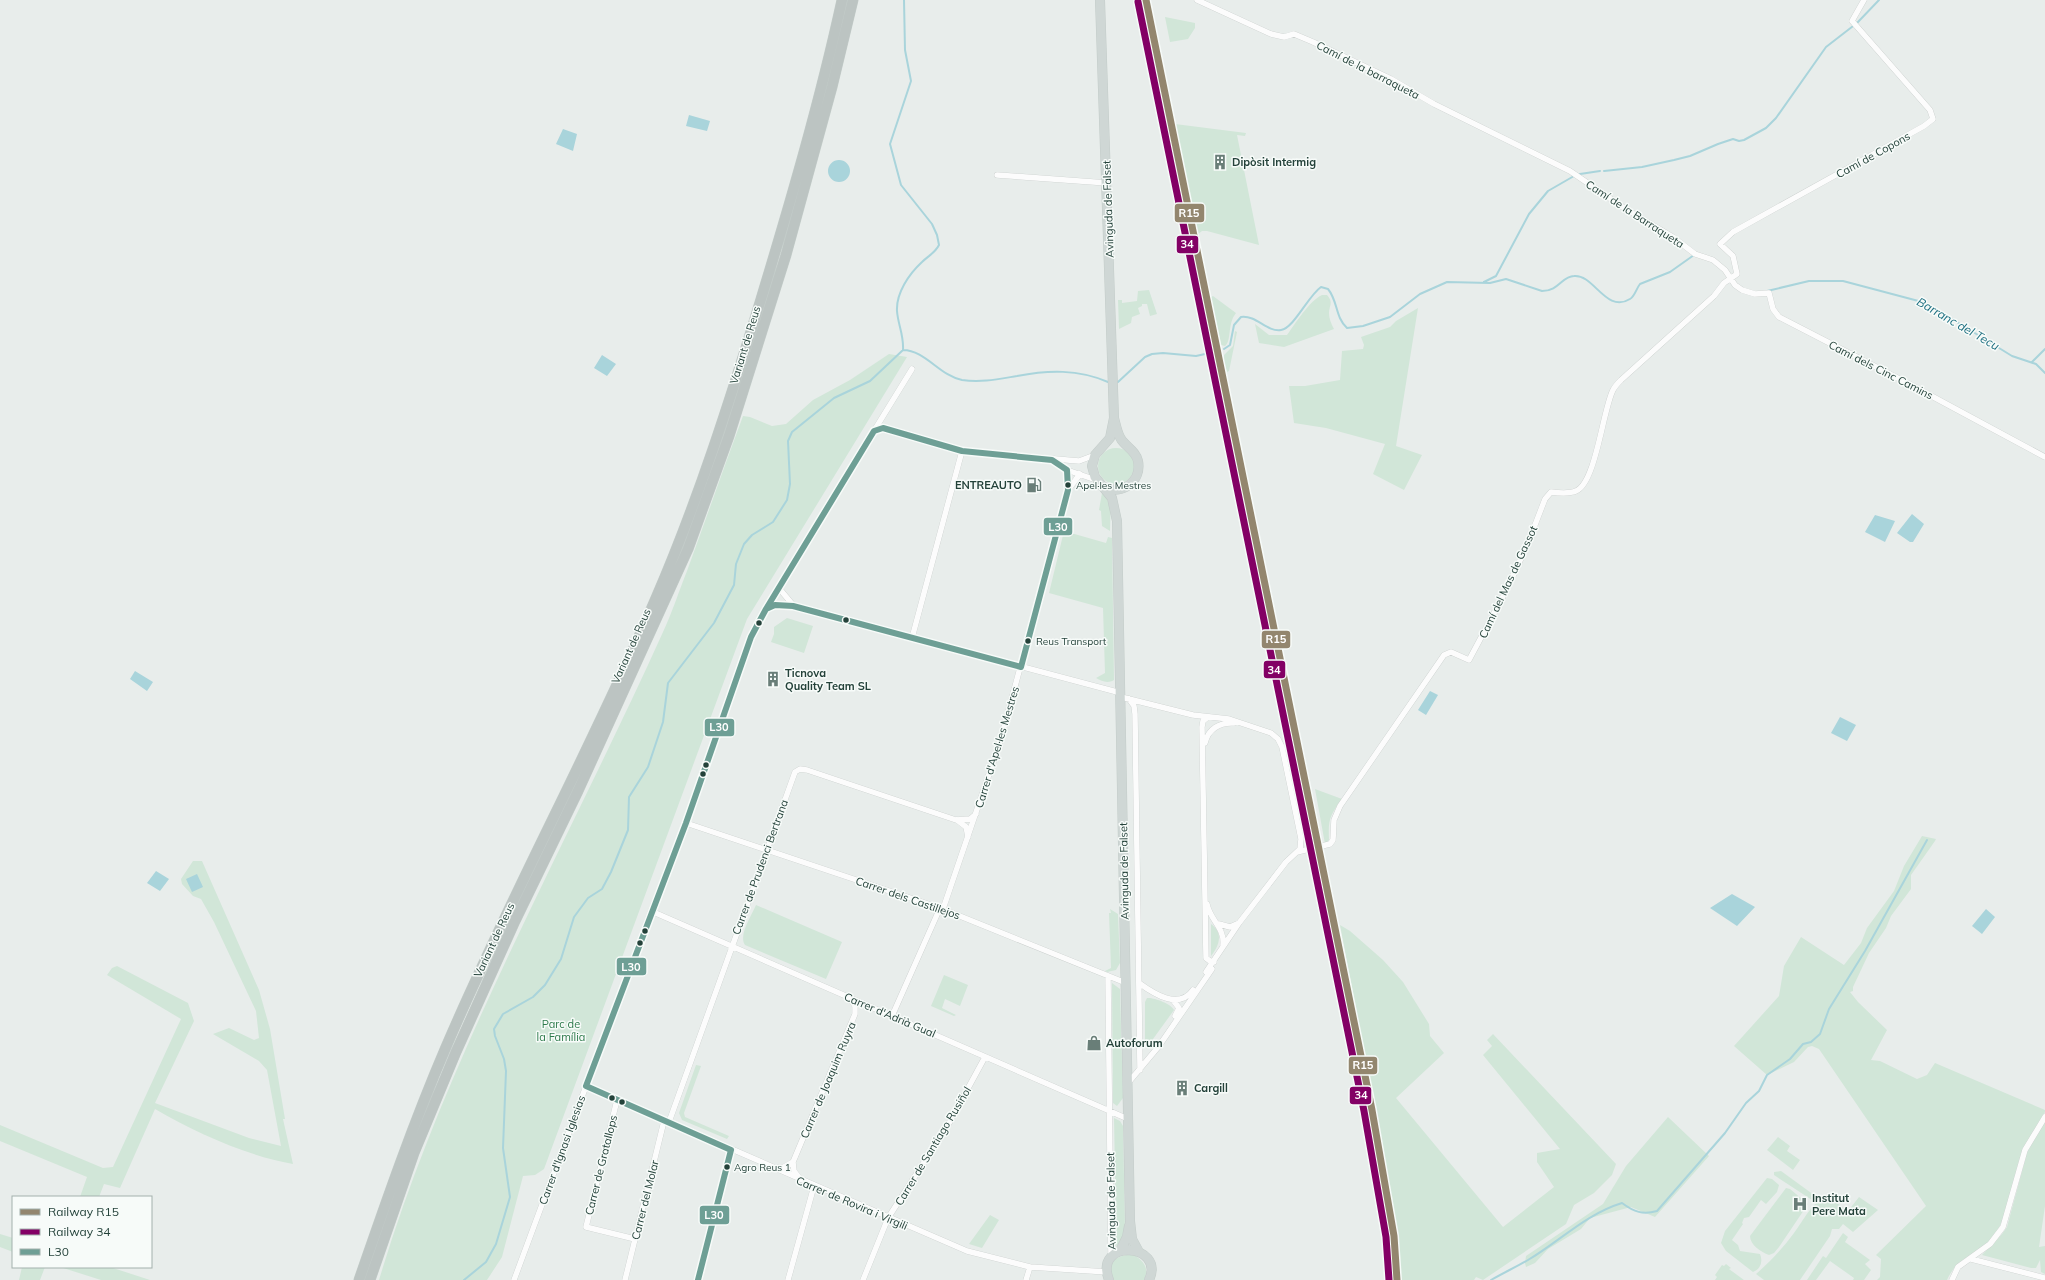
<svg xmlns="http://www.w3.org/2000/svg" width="2045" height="1280" viewBox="0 0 2045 1280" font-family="Mulish,sans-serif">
  <rect width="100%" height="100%" fill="#e8edeb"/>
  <path fill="#d1e6d8" d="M 1165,17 L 1195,23 L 1195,28 L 1188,39 L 1170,42 Z
    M 1175,124 L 1246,133 L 1245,136 L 1237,135 L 1259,245 L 1207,231 L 1202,231 L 1197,235 Z
    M 1149,290 L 1157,314 L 1150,316 L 1147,304 L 1142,304 L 1142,306 L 1138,308 L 1140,314 L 1132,317 L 1131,323 L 1119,329 L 1118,300 L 1122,300 L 1122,303 L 1137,301 L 1138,291 Z
    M 1322,295 L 1327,295 C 1334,303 1329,305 1329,313 C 1329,318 1331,324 1334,329 L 1284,347 L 1259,343 L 1255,324 L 1269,335 L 1287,335 C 1296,323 1309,301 1322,295 Z
    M 1213,296 L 1236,313 C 1227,324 1232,341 1225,346 L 1221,345 L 1211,297 Z
    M 1418,308 L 1396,446 L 1422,455 L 1404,490 L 1373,474 L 1385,444 L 1326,428 L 1294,423 L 1289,386 L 1305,386 L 1340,380 L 1342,351 L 1363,349 L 1364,345 L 1361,337 L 1390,327 L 1396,321 Z
    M 1235,331 L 1237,332 L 1229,371 L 1227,372 L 1224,362 L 1224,355 L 1233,346 Z
    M 889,354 L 907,357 L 747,619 L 544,1169 L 535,1175 L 523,1176 L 502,1257 L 487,1280 L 379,1280 C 447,1054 566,847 663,632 C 672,613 679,591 687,571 C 706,519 724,467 743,416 L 750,417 L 772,426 L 786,424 L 813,400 L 850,380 Z
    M1098 466a18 18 0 1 1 36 0a18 18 0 1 1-36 0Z
    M 1102,493 C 1113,502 1110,518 1110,531 L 1102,526 L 1101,511 L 1099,510 Z
    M 1064,531 L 1106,543 L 1108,537 L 1112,538 L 1114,680 C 1107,684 1102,681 1096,678 L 1105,673 L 1103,608 L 1049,593 Z
    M 787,618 L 813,626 L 804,653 L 771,642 L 774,634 L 774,627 Z
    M 1315,789 L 1342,799 C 1330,815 1328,819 1329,840 L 1325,844 Z
    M 1922,836 L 1936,839 L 1935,841 L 1911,875 L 1911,889 L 1891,916 L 1886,928 L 1869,953 L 1853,987 L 1853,991 L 1850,992 L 1858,1002 L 1887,1030 L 1871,1060 L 1880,1061 L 1917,1079 L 1927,1075 L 1935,1063 L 2045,1110 L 2045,1112 C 2037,1128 2025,1142 2020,1158 C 2012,1182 2010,1213 1995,1234 C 1981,1254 1957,1256 1947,1280 L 1877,1280 L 1880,1277 L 1881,1259 L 1876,1255 L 1926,1206 L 1819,1049 L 1812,1046 L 1808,1047 L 1794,1062 L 1767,1075 L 1734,1046 L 1779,996 L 1784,966 L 1801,937 L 1844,965 L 1861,943 L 1867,928 L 1894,891 L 1904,866 Z
    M 193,861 L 202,861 L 259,990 L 270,1029 L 285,1119 L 283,1119 L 293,1164 C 244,1155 197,1133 155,1109 L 120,1188 L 104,1184 L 99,1197 L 80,1197 L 87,1177 L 0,1141 L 0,1125 L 103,1168 L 113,1167 L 181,1019 L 107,975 L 112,968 L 117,966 L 188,1003 L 194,1021 L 155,1103 L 249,1138 L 281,1146 L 267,1070 L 259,1061 L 213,1034 L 229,1028 L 254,1040 L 259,1038 L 256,1011 L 214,922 L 201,899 L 193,896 L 182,884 L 181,879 Z
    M 756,905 L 842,942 L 826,979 L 745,945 C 738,935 752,915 756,905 Z
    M 1110,909 L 1118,914 L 1120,963 L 1116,970 L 1107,972 L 1105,971 L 1111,968 L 1109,913 L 1111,913 Z
    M 1211,924 C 1224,933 1219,946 1211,956 Z
    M 1340,925 L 1350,931 L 1383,960 L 1403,982 L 1429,1024 L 1430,1036 L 1444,1053 L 1396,1098 L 1503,1227 L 1554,1187 L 1537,1162 L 1537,1153 L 1560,1149 L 1483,1055 L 1492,1046 L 1487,1040 L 1493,1034 L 1616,1164 L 1612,1175 L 1594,1193 L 1574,1205 L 1566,1224 L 1483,1280 L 1476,1277 L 1474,1280 L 1401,1280 L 1386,1165 Z
    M 944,975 L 968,985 L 960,1006 L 945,999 L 942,1008 L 956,1015 L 954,1016 L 931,1006 Z
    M 1112,983 L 1120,989 L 1123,1098 L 1117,1106 L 1113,1103 Z
    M 1147,998 C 1153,997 1172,1004 1174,1010 L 1148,1046 L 1145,1043 L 1145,1002 Z
    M 696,1065 L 701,1066 L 684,1113 L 685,1117 L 729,1136 L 727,1139 L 682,1120 L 679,1113 Z
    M 1668,1117 L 1709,1156 L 1655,1217 L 1631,1207 L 1590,1218 L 1581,1229 L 1548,1249 L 1535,1263 L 1526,1267 L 1525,1263 L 1526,1256 L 1603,1204 L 1626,1166 Z
    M 1114,1118 L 1120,1121 L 1123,1126 L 1125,1227 L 1120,1243 L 1113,1248 L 1116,1224 Z
    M 2045,1120 L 2045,1206 L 2039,1247 L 2045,1246 L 2045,1274 L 2041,1272 L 2040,1260 L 2036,1268 L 2031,1268 L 1982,1255 L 2002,1234 L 2007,1227 L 2028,1149 Z
    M 1778,1137 L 1790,1146 L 1787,1151 L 1800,1160 L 1793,1170 L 1767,1150 Z
    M 1781,1171 L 1814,1195 L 1812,1200 L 1774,1175 L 1774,1172 Z
    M 1767,1178 L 1772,1179 L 1779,1185 L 1777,1192 L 1766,1204 L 1761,1200 L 1749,1217 L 1744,1218 L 1742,1223 L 1743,1224 L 1732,1240 L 1738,1245 L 1740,1251 L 1760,1254 C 1763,1261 1761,1269 1753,1272 L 1726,1251 L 1721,1243 L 1725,1231 Z
    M 1786,1188 L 1790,1189 L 1808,1204 L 1779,1247 L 1774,1253 L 1769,1255 C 1761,1252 1750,1245 1750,1236 Z
    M 1827,1196 L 1848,1211 L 1859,1197 L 1878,1210 L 1853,1232 L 1843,1224 L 1839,1229 L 1832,1229 L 1830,1236 L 1800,1280 L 1764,1280 L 1756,1274 C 1770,1262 1783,1248 1794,1233 C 1804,1220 1811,1203 1827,1196 Z
    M 990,1215 L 999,1220 L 982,1248 L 969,1244 Z
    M 1843,1233 L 1848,1237 L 1845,1242 L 1870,1260 L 1865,1264 L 1871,1270 L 1864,1280 L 1853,1280 L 1854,1278 L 1830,1261 L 1816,1280 L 1807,1280 L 1823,1256 L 1826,1258 Z
    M 0,1234 L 13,1238 L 13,1252 L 0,1247 Z
    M 1133,1254 C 1143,1261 1150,1267 1144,1280 L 1113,1280 C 1106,1261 1116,1256 1133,1254 Z
    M 1726,1264 L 1731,1268 L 1729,1269 L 1744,1280 L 1715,1280 L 1717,1277 L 1715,1275 L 1722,1265 L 1724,1266 Z
    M 22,1267 L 45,1267 L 40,1280 L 19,1280 Z
    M 60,1267 L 110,1267 L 150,1280 L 101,1280 Z"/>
  <path fill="#a9d4db" d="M 689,115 L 710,121 L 707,131 L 686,126 Z
    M 563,129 L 577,134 L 573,151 L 556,144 Z
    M828 171a11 11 0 1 1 22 0a11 11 0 1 1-22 0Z
    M 602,355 L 616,364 L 607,376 L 594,368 Z
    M 1912,514 L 1924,524 L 1913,542 L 1910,542 L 1897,533 Z
    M 1875,515 L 1895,521 L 1885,542 L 1865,532 Z
    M 135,671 L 153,682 L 147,691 L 130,679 Z
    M 1430,691 L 1438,695 L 1426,715 L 1418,710 Z
    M 1840,717 L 1856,725 L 1847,741 L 1831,733 Z
    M 156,871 L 169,879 L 160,891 L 147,883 Z
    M 197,874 L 203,887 L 192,892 L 186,879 Z
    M 1732,894 L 1755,907 L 1737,926 L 1710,908 Z
    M 1986,909 L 1995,917 L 1982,934 L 1972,926 Z"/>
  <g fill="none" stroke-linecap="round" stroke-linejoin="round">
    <path stroke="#a9d4db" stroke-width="2" d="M 1604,171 L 1642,167 L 1674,160 L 1690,156 L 1718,144 L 1733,139 L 1739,141 L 1744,140 L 1766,128 L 1776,118 L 1826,47 L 1857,23 L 1879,0
      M 1580,174 L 1600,171
      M 1484,282 L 1496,276 L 1529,214 L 1548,191 L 1574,176
      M 1767,291 L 1809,281 L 1843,281 L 1926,303 L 2012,356 L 2036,364 L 2045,373
      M 1224,349 L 1230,345 L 1234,325 L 1241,317 C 1257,315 1266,332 1281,330 C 1294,328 1308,296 1321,287 L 1328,289 C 1338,301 1335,317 1347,328 L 1363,326 L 1390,317 L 1420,294 L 1447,282 L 1490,283 L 1506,279 L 1542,291 C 1559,291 1562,276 1574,276 C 1594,274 1606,314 1630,299 C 1635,296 1636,289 1640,284 L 1670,272 L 1694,255
      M 903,350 C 904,335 898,325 897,311 C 896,293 909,274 922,262 C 928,256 935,253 939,245 L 937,235 L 932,224 L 901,185 L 890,144 L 911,81 L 905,50 L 904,0
      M 903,350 C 925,350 940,376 962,380 C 981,383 999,379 1017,376 C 1048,370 1078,369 1108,382
      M 2032,362 L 2045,349
      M 1118,382 L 1145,357 L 1152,354 L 1163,353 L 1196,356 L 1214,352
      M 464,1280 L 486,1262 L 496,1244 L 510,1197 L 503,1148 L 506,1071 L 504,1059 L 495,1036 L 494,1029 L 503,1014 L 533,997 L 545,985 L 561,959 L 574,917 L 588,898 L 602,889 L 611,872 L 628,830 L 629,797 L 648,767 L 663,722 L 668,683 L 714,623 L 734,585 L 736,564 L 744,544 L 752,535 L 773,522 L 787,500 L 790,484 L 788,441 L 792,432 L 834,398 L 870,381 L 903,350
      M 1491,1280 C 1503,1273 1516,1267 1528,1260 C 1560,1241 1586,1214 1622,1203 C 1634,1212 1643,1215 1657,1211 L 1725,1133 L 1746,1103 L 1759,1091 L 1767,1075 L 1790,1059 L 1803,1044 L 1811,1042 L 1820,1034 L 1829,1009 L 1865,951 L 1927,840"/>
    <g stroke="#c5cac8" stroke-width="6">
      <path id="street" d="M 1197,0 L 1271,34 L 1284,37 L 1294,34 L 1313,42 L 1391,79 L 1434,104 L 1570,171 L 1624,208 L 1673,237 L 1695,254 L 1713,260 L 1725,270 L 1735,285 L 1742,290 L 1755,294 L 1769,293 L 1773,309 L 1779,317 L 1913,386 L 2045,457
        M 997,175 L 1107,183
        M 874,431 L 883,428 L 890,430 L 962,451 L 1079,461 L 1095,455
        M 1054,461 L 1067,470 L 1096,480
        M 1067,470 L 1068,487
        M 778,587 L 793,605
        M 764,610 L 775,605 L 793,606 L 1121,693
        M 912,638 L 962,451
        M 1121,697 L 1193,715 L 1229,719 L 1271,733 L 1278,739 L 1282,747 L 1301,839 L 1300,849 L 1286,862 L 1239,923 L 1206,972
        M 1129,699 L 1134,706 L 1135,714 L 1140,1070
        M 1208,717 L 1203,721 L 1202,727 L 1206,958 L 1210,961 L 1214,962
        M 1205,743 C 1208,729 1220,722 1234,723
        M 957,820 L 966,827 L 968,837
        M 686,823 L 940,908 L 1126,983
        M 1297,852 L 1330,844 L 1333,840 L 1334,820 L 1340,806 L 1444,655 L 1451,652 L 1469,660 L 1508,587 L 1528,543 L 1545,499 L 1551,492 C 1559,493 1569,494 1576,491 C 1596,483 1603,409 1613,390 C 1615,386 1618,383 1621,380 L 1714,296 L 1724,283 L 1737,274 L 1733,256 L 1720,244 L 1733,232 L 1924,126 L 1933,119 L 1930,110 L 1852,21 L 1864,0
        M 1207,904 C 1210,920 1225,928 1223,945
        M 943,909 L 1000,742 L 1068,490 L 1080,474
        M 651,911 L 1128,1119
        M 1219,924 L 1230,927 L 1239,923
        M 1108,976 L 1111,1257
        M 1139,983 C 1154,994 1179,1010 1193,990
        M 1173,1000 L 1179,1008 L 1175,1016
        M 892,1016 L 940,908
        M 1128,1083 L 1159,1046 L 1212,969
        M 586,1086 L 967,1251 L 1030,1267 L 1107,1272
        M 617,1100 L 586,1227 L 635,1239
        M 669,1122 L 795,772 L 800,769 L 807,770 L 956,820 L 970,819 L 976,814
        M 776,1168 L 784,1167 L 793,1162
        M 800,1179 L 794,1171 L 793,1162 L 855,1014 L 855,1006 L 850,998
        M 1971,1259 L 2045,1278
        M 514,1280 L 651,911 L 686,823 L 751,637 L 778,587 L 912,369
        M 625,1280 L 664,1121
        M 698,1280 L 731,1150
        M 788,1280 L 814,1186
        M 863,1280 L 888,1218 L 948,1125 L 985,1057
        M 1026,1280 L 1030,1267
        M 1952,1280 L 1958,1267 L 1990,1244 L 2003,1227 L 2025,1150 L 2045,1117"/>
    </g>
    <g stroke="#c3ccc9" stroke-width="10">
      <path id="primary" d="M 1100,0 L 1114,418 C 1116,425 1117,433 1121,439 C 1126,447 1136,451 1138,461 C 1142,481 1122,496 1104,487
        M 1114,418 L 1110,438 L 1095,455 L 1092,466 L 1095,477 L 1112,498 L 1117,521 L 1130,1221 L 1132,1239 L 1139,1252
        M 1120,1251 L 1127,1237 L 1129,1226
        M 1109,1280 C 1093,1238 1166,1243 1149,1280"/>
    </g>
    <g stroke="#c3ccc9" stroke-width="11">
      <path id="highway" d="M 359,1280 C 386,1202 413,1124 446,1047 C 511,895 591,750 656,598 C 698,501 730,400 761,299 C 791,200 820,101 842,0
        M 370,1280 L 414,1153 L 456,1052 L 515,921 L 578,791 L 688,549 L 729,436 L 786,255 L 832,87 L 853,0"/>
    </g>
    <use href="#street" stroke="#fcfcfc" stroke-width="5.5"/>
    <use href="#primary" stroke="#cfd7d5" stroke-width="9"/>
    <use href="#highway" stroke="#bcc4c2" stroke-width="10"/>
    <g stroke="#f7fbf9" stroke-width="9">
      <path id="bus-1" d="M 883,428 L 962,451 L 1052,460 L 1067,470 L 1068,490 L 1021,667 L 793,606 L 775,605 L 766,609 L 874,431 Z
        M 586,1086 L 686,823 L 751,637 L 766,609
        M 586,1086 L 731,1150
        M 698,1280 L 731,1150"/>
    </g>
    <use href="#bus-1" stroke="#6e9f95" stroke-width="6"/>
    <g stroke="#f7fbf9" stroke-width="10">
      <path id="rail-1" d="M 1146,0 L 1372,1110 L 1394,1236 L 1397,1280"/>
    </g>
    <g stroke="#f7fbf9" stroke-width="10">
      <path id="rail-2" d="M 1138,2 L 1364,1111 L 1386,1237 L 1389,1280"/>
    </g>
    <use href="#rail-1" stroke="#93866e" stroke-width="7"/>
    <use href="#rail-2" stroke="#830065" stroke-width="7"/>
  </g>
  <defs>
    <g id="building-bare" transform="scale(1.2)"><path d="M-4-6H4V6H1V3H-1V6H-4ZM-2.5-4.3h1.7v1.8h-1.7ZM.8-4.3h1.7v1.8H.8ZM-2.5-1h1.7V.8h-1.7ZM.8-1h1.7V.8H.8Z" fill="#697e78" stroke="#f7fbf9" stroke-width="2.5" paint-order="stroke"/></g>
    <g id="fuel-bare" transform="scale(1.2)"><path d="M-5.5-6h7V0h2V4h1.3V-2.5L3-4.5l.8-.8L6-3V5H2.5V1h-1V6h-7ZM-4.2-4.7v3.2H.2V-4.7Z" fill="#697e78" stroke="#f7fbf9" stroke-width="2.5" paint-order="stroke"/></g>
    <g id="shop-bare" transform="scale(1.2)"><path d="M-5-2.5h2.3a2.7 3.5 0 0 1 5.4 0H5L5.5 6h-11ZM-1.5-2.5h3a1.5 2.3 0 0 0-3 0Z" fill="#697e78" stroke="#f7fbf9" stroke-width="2.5" paint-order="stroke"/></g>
    <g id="hospital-bare" transform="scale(1.2)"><path d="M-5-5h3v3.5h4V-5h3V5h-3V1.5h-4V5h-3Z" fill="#697e78" stroke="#f7fbf9" stroke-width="2.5" paint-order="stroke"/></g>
  </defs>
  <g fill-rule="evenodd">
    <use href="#building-bare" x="1220" y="162"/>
    <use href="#fuel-bare" x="1034" y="485"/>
    <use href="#building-bare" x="773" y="679"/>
    <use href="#shop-bare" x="1094" y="1043"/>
    <use href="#building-bare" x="1182" y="1088"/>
    <use href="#hospital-bare" x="1800" y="1204"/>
  </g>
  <g fill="#24423a" stroke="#f7fbf9" stroke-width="1.5">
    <circle cx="1068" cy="485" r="3.5"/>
    <circle cx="846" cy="620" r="3.5"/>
    <circle cx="759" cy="623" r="3.5"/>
    <circle cx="1028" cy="641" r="3.5"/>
    <circle cx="706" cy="765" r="3.5"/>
    <circle cx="703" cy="774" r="3.5"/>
    <circle cx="645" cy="931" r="3.5"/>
    <circle cx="640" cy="943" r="3.5"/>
    <circle cx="612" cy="1098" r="3.5"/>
    <circle cx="622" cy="1102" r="3.5"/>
    <circle cx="727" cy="1167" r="3.5"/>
  </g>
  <g text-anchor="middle" stroke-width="3" stroke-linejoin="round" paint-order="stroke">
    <g font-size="10" fill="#24423a" stroke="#f7fbf9" text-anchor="start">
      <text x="1076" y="489">Apel·les Mestres</text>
      <text x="1036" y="645">Reus Transport</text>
      <text x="734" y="1171">Agro Reus 1</text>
    </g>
    <g font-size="11" fill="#24423a" stroke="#f7fbf9">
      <text transform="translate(1368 70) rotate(27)" y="4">Camí de la barraqueta</text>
      <text transform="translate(1873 155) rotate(-29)" y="4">Camí de Copons</text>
      <text transform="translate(1108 209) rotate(-92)" y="4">Avinguda de Falset</text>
      <text transform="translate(1635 214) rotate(33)" y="4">Camí de la Barraqueta</text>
      <text transform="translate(745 345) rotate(-73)" y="4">Variant de Reus</text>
      <text transform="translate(1881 370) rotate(27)" y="4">Camí dels Cinc Camins</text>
      <text transform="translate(1508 582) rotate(-65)" y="4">Camí del Mas de Gassot</text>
      <text transform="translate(631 646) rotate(-66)" y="4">Variant de Reus</text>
      <text transform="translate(997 747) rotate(-73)" y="4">Carrer d'Apel·les Mestres</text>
      <text transform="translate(760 867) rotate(-70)" y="4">Carrer de Prudenci Bertrana</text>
      <text transform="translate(1124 871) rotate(-91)" y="4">Avinguda de Falset</text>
      <text transform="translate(908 898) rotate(19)" y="4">Carrer dels Castillejos</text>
      <text transform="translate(494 940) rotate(-65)" y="4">Variant de Reus</text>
      <text transform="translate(890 1015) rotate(23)" y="4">Carrer d'Adrià Gual</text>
      <text transform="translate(828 1080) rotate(-67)" y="4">Carrer de Joaquim Ruyra</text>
      <text transform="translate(933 1146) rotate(-59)" y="4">Carrer de Santiago Rusiñol</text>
      <text transform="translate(562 1150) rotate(-70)" y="4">Carrer d'Ignasi Iglesias</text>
      <text transform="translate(601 1165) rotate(-76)" y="4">Carrer de Gratallops</text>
      <text transform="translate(645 1200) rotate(-76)" y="4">Carrer del Molar</text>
      <text transform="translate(1111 1201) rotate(-91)" y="4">Avinguda de Falset</text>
      <text transform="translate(852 1203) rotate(23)" y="4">Carrer de Rovira i Virgili</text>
    </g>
    <g font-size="11" font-weight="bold" fill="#24423a" stroke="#f7fbf9" text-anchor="start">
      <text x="1232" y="166">Dipòsit Intermig</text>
      <text x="1022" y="489" text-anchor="end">ENTREAUTO</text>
      <text x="785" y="677">Ticnova<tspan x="785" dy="13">Quality Team SL</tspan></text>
      <text x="1106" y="1047">Autoforum</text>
      <text x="1194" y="1092">Cargill</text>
      <text x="1812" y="1202">Institut<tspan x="1812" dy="13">Pere Mata</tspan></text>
    </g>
    <g font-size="11" fill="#2d7a4b" stroke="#f7fbf9">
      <text x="561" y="1028">Parc de<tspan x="561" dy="13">la Família</tspan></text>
    </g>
    <g font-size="12" font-style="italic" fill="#1c6f80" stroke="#f7fbf9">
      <text transform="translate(1958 324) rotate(30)" y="4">Barranc del Tecu</text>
    </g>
  </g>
  <g stroke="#f7fbf9" stroke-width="1.5">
    <rect x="1174" y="203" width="31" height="20" rx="4" fill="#93866e"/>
    <rect x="1176" y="235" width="23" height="19" rx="4" fill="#830065"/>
    <rect x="1043" y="517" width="30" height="19" rx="4" fill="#6e9f95"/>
    <rect x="1261" y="630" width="30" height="19" rx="4" fill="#93866e"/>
    <rect x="1263" y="660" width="23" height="19" rx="4" fill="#830065"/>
    <rect x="704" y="718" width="31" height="19" rx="4" fill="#6e9f95"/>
    <rect x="616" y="957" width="31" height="19" rx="4" fill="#6e9f95"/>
    <rect x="1348" y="1056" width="30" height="19" rx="4" fill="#93866e"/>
    <rect x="1349" y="1086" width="23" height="19" rx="4" fill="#830065"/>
    <rect x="699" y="1205" width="31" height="20" rx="4" fill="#6e9f95"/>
  </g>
  <g font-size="11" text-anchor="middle" font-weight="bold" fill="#fff">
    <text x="1189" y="217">R15</text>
    <text x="1187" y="248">34</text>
    <text x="1058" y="531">L30</text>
    <text x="1276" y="643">R15</text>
    <text x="1274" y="674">34</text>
    <text x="719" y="731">L30</text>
    <text x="631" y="971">L30</text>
    <text x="1363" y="1069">R15</text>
    <text x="1361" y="1099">34</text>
    <text x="714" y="1219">L30</text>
  </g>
  <rect x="12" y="1196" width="140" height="72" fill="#f7fbf9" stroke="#a3b1ad"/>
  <rect x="20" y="1209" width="20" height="6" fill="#93866e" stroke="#a3b1ad"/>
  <text x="48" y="1216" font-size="12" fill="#24423a">Railway R15</text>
  <rect x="20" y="1229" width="20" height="6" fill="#830065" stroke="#a3b1ad"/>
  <text x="48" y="1236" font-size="12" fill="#24423a">Railway 34</text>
  <rect x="20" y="1249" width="20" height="6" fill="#6e9f95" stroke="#a3b1ad"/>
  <text x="48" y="1256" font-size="12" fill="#24423a">L30</text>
</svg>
